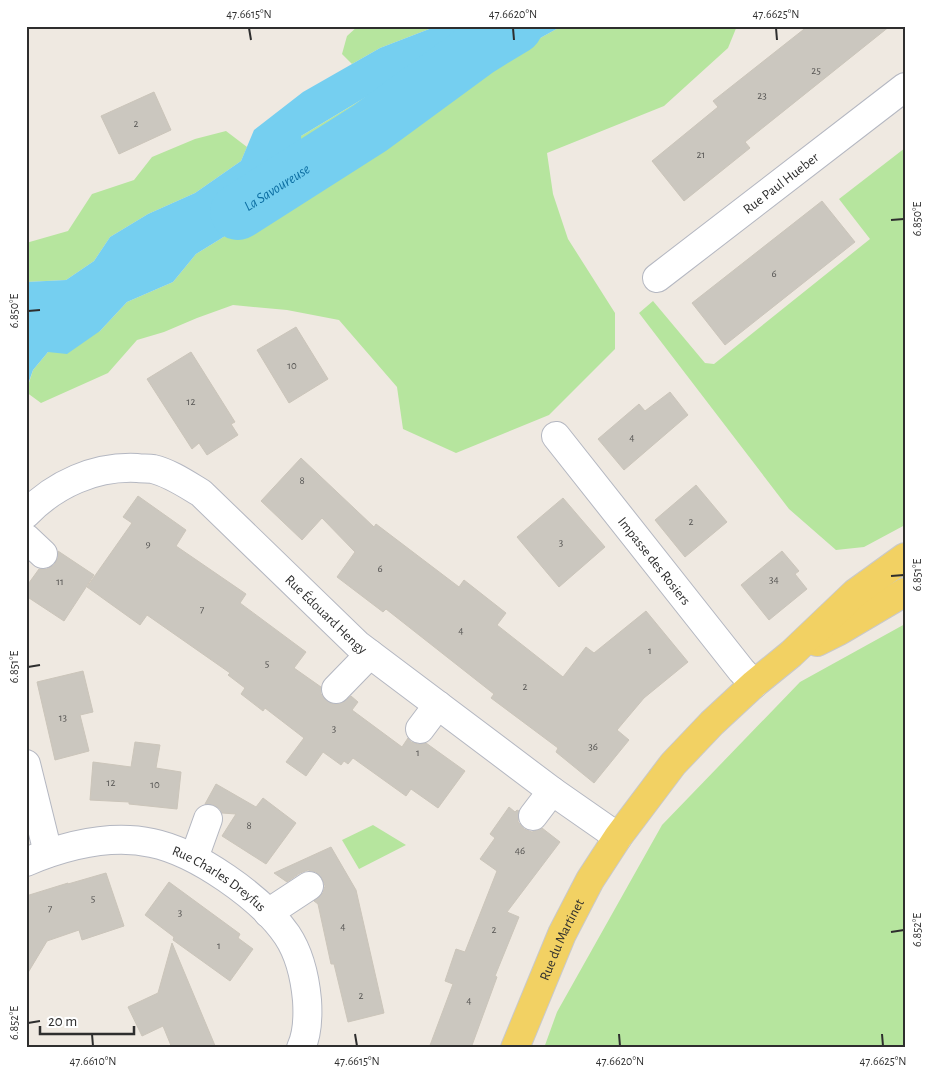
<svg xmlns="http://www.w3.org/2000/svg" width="931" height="1074" viewBox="0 0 931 1074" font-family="'Alegreya Sans',sans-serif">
  <rect width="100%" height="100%" fill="#efe9e1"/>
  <path fill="#b6e59e" d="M 358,26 L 437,26 L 380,48 L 352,64 L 342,54 L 347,36 Z
    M 562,26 L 737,26 L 728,48 L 664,106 L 547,153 L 553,194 L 568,239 L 615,313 L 615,349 L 549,415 L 456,453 L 403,429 L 397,387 L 339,320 L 287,310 L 233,305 L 197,318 L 164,332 L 137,340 L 108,373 L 41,403 L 26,392 L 33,370 L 48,352 L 100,331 L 127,302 L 173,282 L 196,254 L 243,225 L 301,136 L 406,73 L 475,74 Z
    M 226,131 L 247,147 L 241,161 L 195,193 L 148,214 L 110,237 L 94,261 L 66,280 L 26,282 L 26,243 L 68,231 L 92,194 L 134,180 L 152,157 L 195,139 Z
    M 905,148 L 905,525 L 864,547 L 836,550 L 789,509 L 639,313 L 653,301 L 705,363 L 714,364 L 870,239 L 839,199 Z
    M 905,624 L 905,1048 L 544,1048 L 557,1012 L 662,825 L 800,682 Z
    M 373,825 L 406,845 L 359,869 L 342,840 Z"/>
  <path fill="#75cff0" d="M 437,26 L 562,26 L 475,74 L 406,73 L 301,136 L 303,193 L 243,225 L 196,254 L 173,282 L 127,302 L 100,331 L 67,354 L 48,352 L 33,370 L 26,390 L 26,282 L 66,280 L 94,261 L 110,237 L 148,214 L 195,193 L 241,161 L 254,130 L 303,92 L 380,48 Z"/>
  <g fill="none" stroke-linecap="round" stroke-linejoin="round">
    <path stroke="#75cff0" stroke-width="56" id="s1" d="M 238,212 L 370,128 L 479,48 L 515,26"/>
  </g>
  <path fill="#cbc7bf" stroke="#cbc5ba" d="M 808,26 L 890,26 L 745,142 L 750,148 L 684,201 L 652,161 L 718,107 L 713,101 Z
    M 154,92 L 171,130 L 119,154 L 101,116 Z
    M 822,201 L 855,242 L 725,345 L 692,303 Z
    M 296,327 L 328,379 L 289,403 L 257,350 Z
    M 191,352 L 235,422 L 231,424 L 238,435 L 207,455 L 199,443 L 192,449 L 147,379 Z
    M 670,392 L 688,415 L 624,470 L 598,439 L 639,404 L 645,411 Z
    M 301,458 L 374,527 L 376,524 L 459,587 L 464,580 L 506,613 L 497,625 L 563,677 L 586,647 L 594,653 L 646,611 L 688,662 L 644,698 L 617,730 L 629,740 L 594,783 L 556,752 L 558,748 L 491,698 L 494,694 L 386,609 L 383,612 L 337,577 L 355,552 L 322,518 L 302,540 L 261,501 Z
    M 696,485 L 727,522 L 685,557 L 655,520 Z
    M 138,496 L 186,530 L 176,546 L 246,594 L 240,603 L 306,652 L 294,668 L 321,687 L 321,694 L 326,700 L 333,704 L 340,704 L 351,696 L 358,702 L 352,710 L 402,747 L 408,738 L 411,742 L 418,744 L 426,743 L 465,771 L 438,808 L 411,789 L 406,796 L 353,758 L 348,764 L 344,761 L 341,765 L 323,752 L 306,776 L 286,762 L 304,738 L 265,708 L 263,711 L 241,694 L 245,688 L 228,675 L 230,673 L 147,615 L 140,625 L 87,587 L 132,523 L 123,517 Z
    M 563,498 L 605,547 L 559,587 L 517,537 Z
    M 58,551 L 94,575 L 64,621 L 26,596 L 26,587 L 39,569 L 47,569 L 54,565 L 58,558 Z
    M 782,551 L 799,571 L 795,574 L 807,589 L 769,620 L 741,585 Z
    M 83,671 L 93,712 L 80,715 L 89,751 L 55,760 L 37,682 Z
    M 135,742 L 160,745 L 156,768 L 181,772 L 177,809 L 129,804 L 129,802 L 90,800 L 93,762 L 131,767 Z
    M 216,784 L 256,807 L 263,798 L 296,823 L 266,864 L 222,836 L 236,814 L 222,813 L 220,809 L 214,805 L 205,804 Z
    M 509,807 L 515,812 L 517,810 L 519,811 L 518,822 L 524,829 L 532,832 L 542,828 L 560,842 L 507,912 L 519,917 L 495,976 L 497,977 L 471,1048 L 429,1048 L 453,984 L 445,981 L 456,949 L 465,952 L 497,871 L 480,859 L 495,838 L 490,834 Z
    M 331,847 L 356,890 L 384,1013 L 348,1022 L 334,964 L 331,964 L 318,904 L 314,901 L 323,893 L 325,886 L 322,878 L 316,872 L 308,870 L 300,873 L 287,882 L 274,873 Z
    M 106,873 L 124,926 L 82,940 L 79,930 L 47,941 L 26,976 L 26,896 L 68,883 L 68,884 Z
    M 169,882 L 240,934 L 238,938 L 253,949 L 230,981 L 173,940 L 174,937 L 145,915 Z
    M 172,943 L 216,1048 L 172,1048 L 163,1026 L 142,1036 L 128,1007 L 158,993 Z"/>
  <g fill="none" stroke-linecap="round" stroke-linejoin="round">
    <g stroke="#b4b7c1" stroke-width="30">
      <g id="minor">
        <path id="s2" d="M 657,278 L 905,87"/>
        <path id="s3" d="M 556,436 L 741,670 L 754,684"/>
        <path id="s4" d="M 26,514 C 55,484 95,466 137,468 C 142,469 148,468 153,469 C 170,473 186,484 201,493 L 358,645 L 552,791 L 618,837"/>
        <path d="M 26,538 L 43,554"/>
        <path d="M 336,689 L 370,654"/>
        <path d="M 420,729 L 438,705"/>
        <path d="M 26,764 L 48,853"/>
        <path d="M 533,816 L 552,791"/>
        <path d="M 194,858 L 208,819"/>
        <path id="s5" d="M 26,862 C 64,846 110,834 152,843 C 196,852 261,897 287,935 C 299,953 305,978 307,1000 C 308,1015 308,1033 301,1048"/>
        <path d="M 268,913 L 309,886"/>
      </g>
    </g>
    <g stroke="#c9c9c9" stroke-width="30">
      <g id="major">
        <path d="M 817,642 L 839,631 L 905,592"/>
        <path id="s6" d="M 515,1048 L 562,934 L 590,880 L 618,837 L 673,764 L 712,723 L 754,684 L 791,654 L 855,593 L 905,557"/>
      </g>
    </g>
    <use href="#minor" stroke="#fff" stroke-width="28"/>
    <use href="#major" stroke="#f2d163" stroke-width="28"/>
  </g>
  <path fill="none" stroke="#2e2e2e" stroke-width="2" d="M 249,28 L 251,40M 513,28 L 514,40M 776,28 L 777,40M 891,220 L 904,219M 28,311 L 40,310M 891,576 L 904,575M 28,667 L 40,665M 891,932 L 904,930M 28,1023 L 40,1021M 92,1034 L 93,1046M 355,1034 L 357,1046M 619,1034 L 620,1046M 882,1034 L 883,1046"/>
  <g text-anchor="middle" stroke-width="4.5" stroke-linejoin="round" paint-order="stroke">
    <g font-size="11" fill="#555452">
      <text x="816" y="74">25</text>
      <text x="762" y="99">23</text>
      <text x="136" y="127">2</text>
      <text x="701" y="158">21</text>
      <text x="774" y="277">6</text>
      <text x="292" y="369">10</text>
      <text x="191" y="405">12</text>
      <text x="632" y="441">4</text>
      <text x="302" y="484">8</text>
      <text x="691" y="525">2</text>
      <text x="561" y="546">3</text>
      <text x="148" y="547">9</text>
      <text x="380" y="572">6</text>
      <text x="774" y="583">34</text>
      <text x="60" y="585">11</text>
      <text x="202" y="613">7</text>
      <text x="461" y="634">4</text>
      <text x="650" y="654">1</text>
      <text x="267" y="667">5</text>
      <text x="525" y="690">2</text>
      <text x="63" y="721">13</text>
      <text x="334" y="732">3</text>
      <text x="593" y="750">36</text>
      <text x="418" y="756">1</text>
      <text x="111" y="786">12</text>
      <text x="155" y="788">10</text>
      <text x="249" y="829">8</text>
      <text x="520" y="854">46</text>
      <text x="93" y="902">5</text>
      <text x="50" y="912">7</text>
      <text x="180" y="916">3</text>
      <text x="343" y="930">4</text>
      <text x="494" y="933">2</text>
      <text x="219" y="949">1</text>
      <text x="361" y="999">2</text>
      <text x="469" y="1004">4</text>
    </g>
    <g font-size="14" fill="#2e2e2e" stroke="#fff">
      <text dy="5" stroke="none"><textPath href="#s2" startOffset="156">Rue Paul Hueber</textPath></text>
      <text dy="5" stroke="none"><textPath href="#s3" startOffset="159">Impasse des Rosiers</textPath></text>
      <text dy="5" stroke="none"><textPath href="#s4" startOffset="368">Rue Édouard Hengy</textPath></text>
      <text dy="5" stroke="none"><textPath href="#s5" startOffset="206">Rue Charles Dreyfus</textPath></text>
      <text dy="5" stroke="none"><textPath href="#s6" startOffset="118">Rue du Martinet</textPath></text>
    </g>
    <g font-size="15" font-style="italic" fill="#0d6fa3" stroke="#fff">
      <text dy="5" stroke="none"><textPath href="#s1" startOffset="46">La Savoureuse</textPath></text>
    </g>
  </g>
  <rect width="931" height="1074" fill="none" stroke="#ffffff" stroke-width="55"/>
  <path d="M40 1026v8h94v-8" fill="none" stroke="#2e2e2e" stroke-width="2.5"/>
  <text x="48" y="1026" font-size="15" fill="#2e2e2e" stroke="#ffffff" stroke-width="4" paint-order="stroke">20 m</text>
  <rect x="28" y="28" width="876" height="1018" fill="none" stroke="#2e2e2e" stroke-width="2"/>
  <g font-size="12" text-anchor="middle" fill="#2e2e2e">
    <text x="249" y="18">47.6615°N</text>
    <text x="513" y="18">47.6620°N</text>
    <text x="776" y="18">47.6625°N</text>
    <text transform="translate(917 219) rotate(-90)" y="4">6.850°E</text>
    <text transform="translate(14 311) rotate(-90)" y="4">6.850°E</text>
    <text transform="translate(917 575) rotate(-90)" y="4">6.851°E</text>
    <text transform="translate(14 667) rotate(-90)" y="4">6.851°E</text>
    <text transform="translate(917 930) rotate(-90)" y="4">6.852°E</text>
    <text transform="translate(14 1023) rotate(-90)" y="4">6.852°E</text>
    <text x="93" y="1065">47.6610°N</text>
    <text x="357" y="1065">47.6615°N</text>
    <text x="620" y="1065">47.6620°N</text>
    <text x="883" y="1065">47.6625°N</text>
  </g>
</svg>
